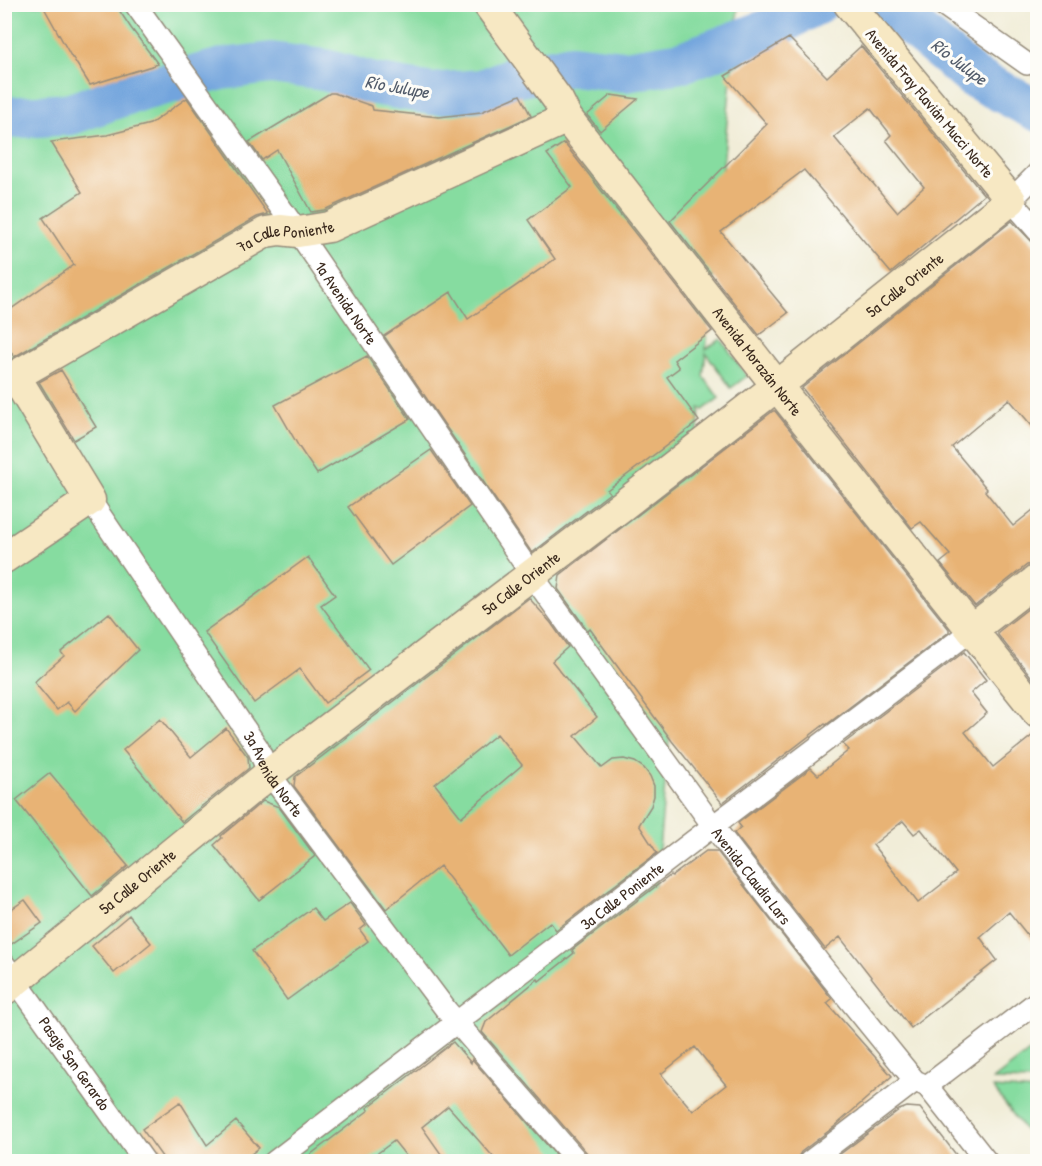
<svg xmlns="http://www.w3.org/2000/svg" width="1042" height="1166" viewBox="0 0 1042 1166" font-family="'Patrick Hand',sans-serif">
  <rect width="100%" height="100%" fill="#fdfcf7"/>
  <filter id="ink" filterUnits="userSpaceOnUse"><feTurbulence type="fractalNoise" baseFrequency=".0167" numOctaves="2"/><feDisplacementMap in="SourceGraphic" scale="12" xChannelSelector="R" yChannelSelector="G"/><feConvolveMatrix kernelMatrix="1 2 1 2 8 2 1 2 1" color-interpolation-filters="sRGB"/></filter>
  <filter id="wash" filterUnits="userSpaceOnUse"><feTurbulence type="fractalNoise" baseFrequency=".008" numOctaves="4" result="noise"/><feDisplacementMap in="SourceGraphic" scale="24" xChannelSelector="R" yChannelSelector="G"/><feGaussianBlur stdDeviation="1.35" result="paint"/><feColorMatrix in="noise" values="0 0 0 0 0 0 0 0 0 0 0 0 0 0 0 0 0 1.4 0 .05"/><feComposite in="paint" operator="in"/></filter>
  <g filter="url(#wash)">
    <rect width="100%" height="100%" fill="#f1edd8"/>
    <path fill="#86dca0" stroke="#60835f" stroke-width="1.5" d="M 5,5 L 738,5 L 737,22 L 775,5 L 825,5 L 829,11 L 732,68 L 706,349 L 721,339 L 747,376 L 731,388 L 706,353 L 703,376 L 719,398 L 703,410 L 700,408 L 630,1161 L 5,1162 Z
      M 1037,1046 L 1037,1081 L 993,1080 Z
      M 993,1088 L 1037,1091 L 1037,1146 Z"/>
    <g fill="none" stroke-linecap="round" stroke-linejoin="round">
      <path stroke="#72a4dd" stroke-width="42" d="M 885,4 L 973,77 L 1038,111
        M 4,118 L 71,114 L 124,95 L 222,69 L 271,63 L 325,70 L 374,84 L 432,94 L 482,90 L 512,78 L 571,65 L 625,71 L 682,62 L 776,27 L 799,13 L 817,4"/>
    </g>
    <g id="blocks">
      <path fill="#e8b374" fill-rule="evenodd" d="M 42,4 L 115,4 L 131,28 L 158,64 L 90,85 L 73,58 L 72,58 Z
        M 789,38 L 827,77 L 861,46 L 984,195 L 891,273 L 804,170 L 721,232 L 788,313 L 759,335 L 670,221 L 767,124 L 725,76 ZM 870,108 L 891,135 L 886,140 L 924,187 L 897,212 L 834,137 Z
        M 330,93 L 334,93 L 372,106 L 373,110 L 439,117 L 481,112 L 520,95 L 531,116 L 324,210 L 311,212 L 277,150 L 262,160 L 249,142 Z
        M 611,95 L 638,99 L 600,131 L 587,115 Z
        M 187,98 L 268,214 L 257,217 L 14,357 L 4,341 L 4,314 L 74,265 L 43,218 L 82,192 L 51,142 L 107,135 L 150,124 Z
        M 564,143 L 712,331 L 674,360 L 679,368 L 667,377 L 699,421 L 607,490 L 610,493 L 532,553 L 384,336 L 451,292 L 468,319 L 555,259 L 528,220 L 572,187 L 547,154 Z
        M 1012,221 L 1038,248 L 1038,433 L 1009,399 L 952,447 L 987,489 L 985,491 L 1013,526 L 1038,506 L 1038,562 L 1027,565 L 975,606 L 940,563 L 950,555 L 921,522 L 912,528 L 802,388 Z
        M 367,356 L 410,419 L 317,474 L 299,447 L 275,405 Z
        M 61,370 L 96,427 L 74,440 L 39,382 Z
        M 773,411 L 775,411 L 949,629 L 949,632 L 826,725 L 825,724 L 722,803 L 672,741 L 590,629 L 588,631 L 558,589 L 560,575 Z
        M 431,450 L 470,506 L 391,565 L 348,507 Z
        M 308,557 L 335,595 L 321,605 L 369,670 L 325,703 L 300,669 L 254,703 L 204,632 Z
        M 529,598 L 551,623 L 568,647 L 552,661 L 597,717 L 575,736 L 602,768 L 613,760 L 624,759 L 635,762 L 644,768 L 650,776 L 654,786 L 654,796 L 651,806 L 639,825 L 657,853 L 556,930 L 550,922 L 508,955 L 440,866 L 386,909 L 294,786 L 295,777 ZM 497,734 L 522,765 L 461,817 L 435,784 Z
        M 1038,601 L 1038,685 L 998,635 L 998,632 Z
        M 109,613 L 138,650 L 75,711 L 67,702 L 57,710 L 34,682 L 64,656 L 61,652 Z
        M 964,652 L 986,680 L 971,693 L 987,713 L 965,732 L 993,767 L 1038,731 L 1038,948 L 1009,912 L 980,937 L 997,960 L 911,1028 L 840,937 L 825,949 L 734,833 L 741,827 L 738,823 L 811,768 L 818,775 L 849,750 L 843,744 ZM 903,821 L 914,834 L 921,829 L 956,873 L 918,903 L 873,845 Z
        M 160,719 L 191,757 L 226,728 L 248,757 L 249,768 L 182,822 L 123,750 Z
        M 50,773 L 128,866 L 92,896 L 16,800 Z
        M 263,801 L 279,807 L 315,856 L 259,900 L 214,845 L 222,838 L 221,836 Z
        M 706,851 L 717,851 L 832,999 L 827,1003 L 892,1076 L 834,1127 L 801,1152 L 798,1157 L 797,1161 L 590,1161 L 588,1154 L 482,1032 L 486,1022 L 538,979 L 539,981 L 574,953 L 572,950 L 671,875 L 672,876 ZM 695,1047 L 726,1085 L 693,1111 L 661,1074 Z
        M 25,900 L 42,923 L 4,949 L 4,914 Z
        M 350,903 L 366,925 L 360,930 L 368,941 L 287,1000 L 252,951 L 313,908 L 323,921 Z
        M 129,915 L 151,943 L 114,973 L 92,946 Z
        M 453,1042 L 471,1063 L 472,1059 L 561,1161 L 497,1161 L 448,1106 L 422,1127 L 446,1161 L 410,1161 L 394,1141 L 367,1161 L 302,1161 L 369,1110 L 367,1108 Z
        M 180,1102 L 207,1145 L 236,1121 L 259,1148 L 242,1161 L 165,1161 L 142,1129 Z
        M 907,1107 L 920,1108 L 961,1161 L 831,1161 L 899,1110 Z"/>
    </g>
  </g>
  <g filter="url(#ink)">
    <use href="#blocks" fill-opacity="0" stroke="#968c7b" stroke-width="1.5"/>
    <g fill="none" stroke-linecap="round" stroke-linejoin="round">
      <g stroke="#968c7b" stroke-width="24">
        <g id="minor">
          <path id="s1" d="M 135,4 L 298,232 L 532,575 L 713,826 L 821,965 L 915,1081 L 927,1086 L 987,1162"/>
          <path d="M 942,4 L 1027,64"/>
          <path d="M 1038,173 L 1011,200 L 1038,231"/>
          <path id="s2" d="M 90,500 L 258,748 L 269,774 L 274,780 L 447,1011 L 578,1162"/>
          <path id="s3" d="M 4,964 L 145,1162"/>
          <path d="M 927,1086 L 1038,1001"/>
          <path id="s4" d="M 274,1162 L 713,826 L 972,630"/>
          <path d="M 809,1162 L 915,1081"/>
        </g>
      </g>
      <g stroke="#968c7b" stroke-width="33">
        <g id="secondary">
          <path id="s5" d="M 488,4 L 558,100 L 567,118 L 777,386 L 1038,713"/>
          <path id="s6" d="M 4,558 L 90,500 L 15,376 L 266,232 L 280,230 L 298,232 L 329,227 L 567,118"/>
          <path d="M 972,630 L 1038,579"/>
          <path id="s7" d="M 4,990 L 269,774 L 622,506 L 777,386 L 1011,200 L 849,4"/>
        </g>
      </g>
      <use href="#minor" stroke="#fff" stroke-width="21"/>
      <use href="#secondary" stroke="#f7e8c3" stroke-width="30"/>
    </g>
  </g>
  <g text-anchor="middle" stroke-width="6" stroke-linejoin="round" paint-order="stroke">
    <g font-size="16" fill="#3b2a1e" stroke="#fdfcf7">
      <text transform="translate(930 103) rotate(50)" y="6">Avenida Fray Flavián Mucci Norte</text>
      <text dy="6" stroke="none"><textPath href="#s6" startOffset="556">7a Calle Poniente</textPath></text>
      <text dy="6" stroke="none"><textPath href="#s7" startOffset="1144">5a Calle Oriente</textPath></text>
      <text dy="6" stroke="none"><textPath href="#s1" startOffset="366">1a Avenida Norte</textPath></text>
      <text dy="6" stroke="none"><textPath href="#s5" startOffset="448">Avenida Morazán Norte</textPath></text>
      <text dy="6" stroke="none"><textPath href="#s7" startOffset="658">5a Calle Oriente</textPath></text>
      <text dy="6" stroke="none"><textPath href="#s2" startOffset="330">3a Avenida Norte</textPath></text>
      <text dy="6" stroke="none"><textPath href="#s1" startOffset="1068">Avenida Claudia Lars</textPath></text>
      <text dy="6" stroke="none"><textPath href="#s7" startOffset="172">5a Calle Oriente</textPath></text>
      <text dy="6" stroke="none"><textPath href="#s4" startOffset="438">3a Calle Poniente</textPath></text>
      <text dy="6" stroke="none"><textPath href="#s3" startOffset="122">Pasaje San Gerardo</textPath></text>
    </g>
    <g font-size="18" font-style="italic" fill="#515b6a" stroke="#fdfcf7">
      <text transform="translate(959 62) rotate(37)" y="6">Río Julupe</text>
      <text transform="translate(397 87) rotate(10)" y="6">Río Julupe</text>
    </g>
  </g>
  <rect width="1042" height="1166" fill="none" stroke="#fdfcf7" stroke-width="24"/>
</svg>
